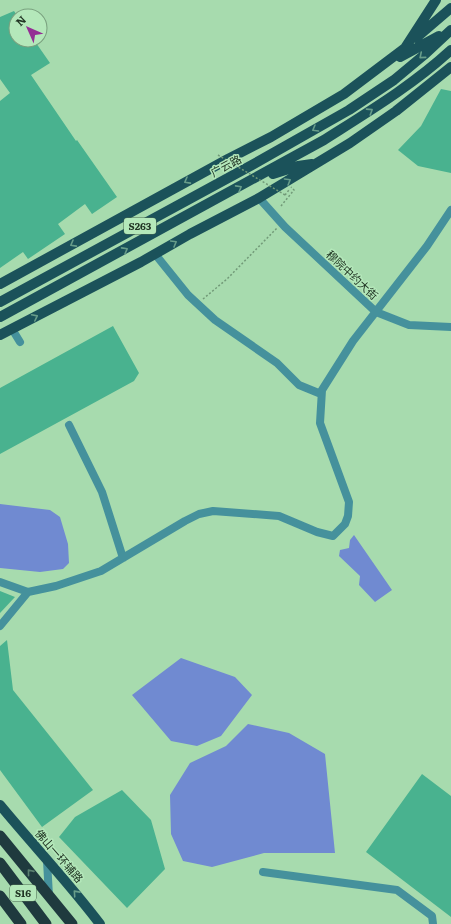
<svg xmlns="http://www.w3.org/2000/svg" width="451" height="924" viewBox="0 0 451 924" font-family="Literata,'Noto Sans SC',serif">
  <rect width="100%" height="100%" fill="#a7dbae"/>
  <path fill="#708ad1" d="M 0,504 L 50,510 L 60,517 L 68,544 L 69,563 L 63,569 L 40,572 L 0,568 Z
    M 354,535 L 392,590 L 375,602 L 359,585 L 360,576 L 339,556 L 340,550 L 349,548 L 350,540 Z
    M 181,658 L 235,677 L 252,695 L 221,736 L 197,746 L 171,741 L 132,695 Z
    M 248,724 L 289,733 L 325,754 L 335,853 L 264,853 L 212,867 L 183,861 L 171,834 L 170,795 L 190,763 L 226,746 Z"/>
  <path fill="#49b28f" d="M 14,11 L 16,14 L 16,40 L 34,40 L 50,63 L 31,75 L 76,141 L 77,140 L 117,197 L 92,214 L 85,204 L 58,224 L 65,234 L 28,259 L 23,252 L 0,268 L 0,101 L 10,93 L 0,79 L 0,17 Z
    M 441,89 L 451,91 L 451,173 L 418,166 L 398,150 L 421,126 Z
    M 113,326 L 139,373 L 134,381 L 0,454 L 0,388 Z
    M 0,591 L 15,597 L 0,613 Z
    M 7,640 L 13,690 L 93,790 L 42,827 L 0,770 L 0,646 Z
    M 422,774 L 451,796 L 451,917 L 366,852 Z
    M 122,790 L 151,820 L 165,869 L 127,908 L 59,837 L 75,817 Z"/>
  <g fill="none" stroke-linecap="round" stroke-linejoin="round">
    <path stroke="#729a78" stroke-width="1.5" stroke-dasharray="2 2" stroke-linecap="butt" d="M 285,195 L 289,190
      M 281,206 L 294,190 L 291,187
      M 203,299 L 227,279 L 277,228"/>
    <path stroke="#45919c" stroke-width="8" d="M 259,198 L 285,227 L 376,312 L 409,325 L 451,327
      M 155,254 L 188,295 L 215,320 L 277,363 L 299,385 L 321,394
      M 12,329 L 20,342
      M 69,425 L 102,492 L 123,558
      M 0,582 L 28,592
      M 0,626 L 28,592 L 56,586 L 101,571 L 185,521 L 199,514 L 213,511 L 279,516 L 317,532 L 333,536 L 345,524 L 348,516 L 349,502 L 320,423 L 322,390 L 353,341 L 427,246 L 451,210
      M 47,861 L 49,896
      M 263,872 L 397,890 L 432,916 L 433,924"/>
    <path stroke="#1b525a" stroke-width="10" d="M 416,38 L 451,8
      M 400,57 L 439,36
      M 273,174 L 298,166 L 312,164
      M 0,284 L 228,159 L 271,137 L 344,94 L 405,48 L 436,0
      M 0,302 L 252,165 L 349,110 L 394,80 L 424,55 L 451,30
      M 0,317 L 324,140 C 368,112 413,85 451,50
      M 0,335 L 141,262 L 190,234 L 259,198 L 350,143 L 396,111 L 451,67
      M 0,805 C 33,845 69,883 100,924"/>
    <path stroke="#1f3a3e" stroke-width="11" d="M 0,836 L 72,924
      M 0,863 L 46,924
      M 0,896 L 21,924"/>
    <path stroke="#729a78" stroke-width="1.5" stroke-dasharray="2 2" stroke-linecap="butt" d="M 218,155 L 285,195"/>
  </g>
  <defs><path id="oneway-chevron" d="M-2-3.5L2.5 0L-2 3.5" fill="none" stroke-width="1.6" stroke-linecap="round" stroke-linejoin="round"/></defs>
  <g stroke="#689d8a">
    <use href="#oneway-chevron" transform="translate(422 56) rotate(140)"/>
    <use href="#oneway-chevron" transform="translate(370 111) rotate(-33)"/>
    <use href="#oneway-chevron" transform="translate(315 129) rotate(150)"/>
    <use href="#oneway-chevron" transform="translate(187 181) rotate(151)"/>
    <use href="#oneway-chevron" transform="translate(288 181) rotate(-31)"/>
    <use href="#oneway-chevron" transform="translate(239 188) rotate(-29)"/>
    <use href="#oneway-chevron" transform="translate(174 243) rotate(-30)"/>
    <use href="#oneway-chevron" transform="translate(73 244) rotate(151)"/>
    <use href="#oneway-chevron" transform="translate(125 250) rotate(-29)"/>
    <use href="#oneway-chevron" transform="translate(35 317) rotate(-27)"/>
    <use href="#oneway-chevron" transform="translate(76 893) rotate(-132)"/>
  </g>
  <use stroke="#5b8070" href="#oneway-chevron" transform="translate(30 872) rotate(-129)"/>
  <g text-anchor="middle" stroke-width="3" stroke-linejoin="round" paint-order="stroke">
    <g fill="#b4e8ba" stroke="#4d6b51" stroke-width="1">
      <rect x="124" y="218" width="32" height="16" rx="3"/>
      <rect x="10" y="885" width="26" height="16" rx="3"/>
    </g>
    <g font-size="10" font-weight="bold" fill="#213524">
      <text x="140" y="230">S263</text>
      <text x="23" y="897">S16</text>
    </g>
    <g font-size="11" fill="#213524" stroke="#b4e8ba">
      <text transform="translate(226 166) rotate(-28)" y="4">广云路</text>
      <text transform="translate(352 275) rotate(43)" y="4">穆院中约大街</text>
      <text transform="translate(59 856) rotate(49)" y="4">佛山一环辅路</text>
    </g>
  </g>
  <g transform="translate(28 28) rotate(315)"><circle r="19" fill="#b4e8ba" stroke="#79a07e"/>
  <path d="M0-3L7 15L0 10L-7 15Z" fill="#942f94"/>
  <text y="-6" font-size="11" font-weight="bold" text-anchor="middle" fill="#213524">N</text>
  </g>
</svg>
